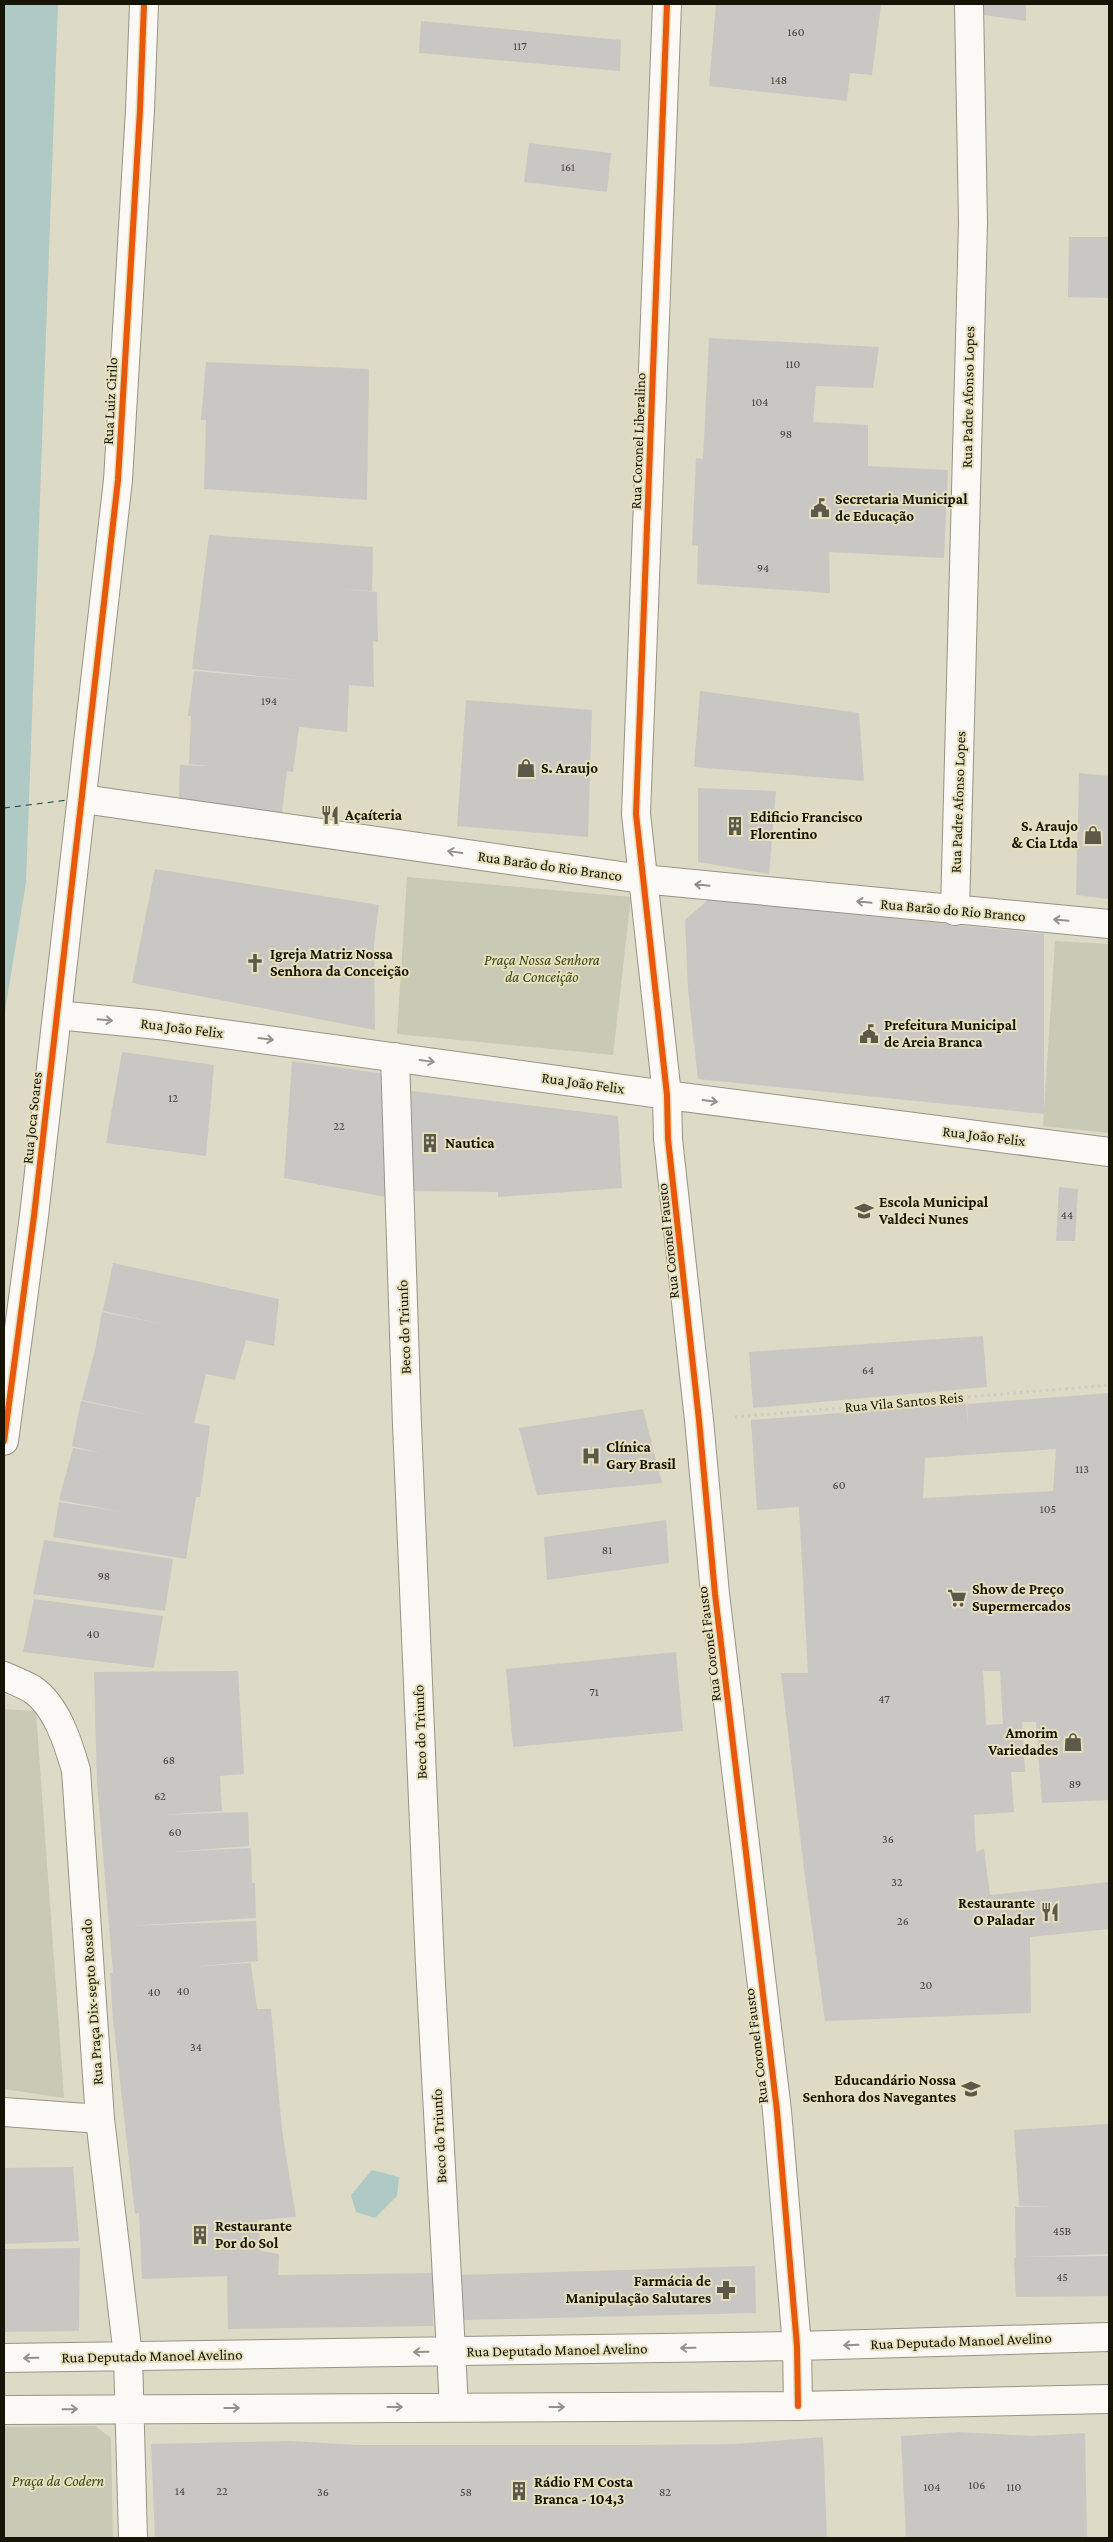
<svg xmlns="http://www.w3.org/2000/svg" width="1113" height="2542" viewBox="0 0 1113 2542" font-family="'Crimson Pro',serif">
  <rect width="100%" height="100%" fill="#dddac6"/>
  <path fill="#c8cab6" d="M 407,877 L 631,897 L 613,1055 L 397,1034 Z
    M 1055,941 L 1109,944 L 1109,1133 L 1043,1126 Z
    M 4,1709 L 36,1711 L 64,2098 L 4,2089 Z
    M 95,2426 L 111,2438 L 113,2538 L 4,2538 L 4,2427 Z"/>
  <path fill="#afc9c5" d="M 4,4 L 58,4 L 26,882 L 4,1017 Z
    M 372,2170 L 399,2177 L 397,2196 L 375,2218 L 356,2212 L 351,2195 Z"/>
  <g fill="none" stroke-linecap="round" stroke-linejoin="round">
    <path stroke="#044347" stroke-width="1" stroke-dasharray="6 5" stroke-linecap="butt" d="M 4,808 L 68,800"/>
  </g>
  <path fill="#c9c7c4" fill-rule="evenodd" d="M 716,4 L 881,5 L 872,75 L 850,73 L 847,101 L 709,86 Z
    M 984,4 L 1026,4 L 1026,21 L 984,15 Z
    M 421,21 L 621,40 L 620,71 L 419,53 Z
    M 529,143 L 611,153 L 607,192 L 524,182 Z
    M 1069,237 L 1109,237 L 1109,298 L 1068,297 Z
    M 709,338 L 879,347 L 873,388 L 816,386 L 813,422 L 868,425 L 868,466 L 948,470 L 944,558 L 829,552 L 830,593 L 697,584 L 698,546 L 692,545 L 696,458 L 703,459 Z
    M 206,362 L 369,369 L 367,500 L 204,489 L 206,420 L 201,420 Z
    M 209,535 L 373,547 L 372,591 L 339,589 L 377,592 L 378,642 L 373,641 L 374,687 L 349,685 L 347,732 L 299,727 L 293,772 L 287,771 L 282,813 L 179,798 L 180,765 L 209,766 L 189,764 L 191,716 L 188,716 L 194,671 L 308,681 L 192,669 Z
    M 700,691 L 859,713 L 864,781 L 694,767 Z
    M 466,700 L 592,710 L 588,837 L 457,826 Z
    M 1079,773 L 1109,776 L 1109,899 L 1076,895 Z
    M 698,788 L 776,791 L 769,874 L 698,862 Z
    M 155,869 L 379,905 L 374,943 L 375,1030 L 132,983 Z
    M 709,899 L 1044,934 L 1044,1114 L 698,1079 L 688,989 L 685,920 Z
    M 122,1052 L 214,1065 L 206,1156 L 106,1143 Z
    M 292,1061 L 393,1075 L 386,1197 L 284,1178 Z
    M 404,1090 L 618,1116 L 622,1188 L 498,1197 L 498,1192 L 406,1191 Z
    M 1059,1187 L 1078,1189 L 1075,1241 L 1056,1241 Z
    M 113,1263 L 279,1299 L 274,1346 L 246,1340 L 235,1380 L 206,1374 L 194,1423 L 210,1426 L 200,1497 L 196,1497 L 186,1559 L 53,1537 L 59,1502 L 122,1512 L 59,1500 L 73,1448 L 101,1453 L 72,1446 L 81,1401 L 156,1416 L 82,1400 L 95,1350 L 102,1312 L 162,1324 L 103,1311 Z
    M 983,1336 L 987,1387 L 753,1408 L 749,1352 Z
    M 1109,1393 L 1109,1800 L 1042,1803 L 1036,1722 L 1022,1722 L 1025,1772 L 1011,1772 L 1014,1812 L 974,1815 L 976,1852 L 984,1849 L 990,1895 L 1109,1882 L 1109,1929 L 1030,1937 L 1031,2013 L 825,2021 L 804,1870 L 781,1673 L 808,1673 L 799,1507 L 757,1510 L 751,1420 L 966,1403 L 968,1425 L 967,1404 ZM 1056,1449 L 1053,1491 L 923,1498 L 925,1458 ZM 983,1671 L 1000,1671 L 1003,1724 L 986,1725 Z
    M 643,1409 L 662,1483 L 537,1495 L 519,1428 Z
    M 666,1520 L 669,1563 L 547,1580 L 544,1537 Z
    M 44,1540 L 173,1559 L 165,1611 L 33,1594 Z
    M 34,1599 L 163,1616 L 154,1668 L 23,1652 Z
    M 676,1652 L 683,1731 L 513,1747 L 506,1669 Z
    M 238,1671 L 244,1774 L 220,1776 L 222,1811 L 160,1815 L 248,1812 L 249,1846 L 171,1852 L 251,1848 L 252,1883 L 240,1884 L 255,1883 L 256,1918 L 129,1926 L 256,1921 L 258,1961 L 190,1967 L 251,1963 L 257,2009 L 271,2009 L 282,2130 L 296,2217 L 258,2220 L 261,2251 L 279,2254 L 278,2275 L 433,2273 L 433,2326 L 228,2329 L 227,2276 L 142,2279 L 139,2213 L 135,2214 L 113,2020 L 110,1973 L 113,1973 L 97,1783 L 94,1672 Z
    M 1109,2124 L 1109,2254 L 1020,2257 L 1109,2256 L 1109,2296 L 1016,2297 L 1014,2258 L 1016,2258 L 1015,2207 L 1057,2206 L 1019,2206 L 1014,2130 Z
    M 73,2167 L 79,2241 L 4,2244 L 4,2168 Z
    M 80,2248 L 79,2331 L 4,2332 L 4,2249 Z
    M 755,2266 L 756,2313 L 463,2320 L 460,2275 Z
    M 959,2432 L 1033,2436 L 1085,2433 L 1087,2538 L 906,2538 L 901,2436 Z
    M 823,2437 L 827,2538 L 155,2538 L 151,2444 L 290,2441 L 356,2445 L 643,2445 L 736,2444 Z"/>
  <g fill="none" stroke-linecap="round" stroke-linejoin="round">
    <g stroke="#979485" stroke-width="30">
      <path id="minor" d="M 667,4 L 636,814 L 667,1095 L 668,1139 L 699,1420 L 715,1594 L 777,2111 L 797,2346 L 798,2406
        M 83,799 L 642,879 L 1109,924
        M 955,911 L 973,223 L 969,4
        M 57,1015 L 158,1025 L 667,1095 L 1109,1152
        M 395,1057 L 407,1425 L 430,1965 L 454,2407
        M 4,1441 L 34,1216 L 118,480 L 140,110 L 144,4
        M 4,1676 C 13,1680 23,1684 32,1689 C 57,1706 68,1743 76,1770 L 100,2119 L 128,2356 L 133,2538
        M 4,2112 L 100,2119
        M 4,2358 L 797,2346 L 1109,2337
        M 4,2410 L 798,2406 L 1109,2399"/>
    </g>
    <path stroke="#cdccc7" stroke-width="3" stroke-dasharray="2.5 4" stroke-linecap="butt" d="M 735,1417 L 1109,1385"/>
    <use href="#minor" stroke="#faf9f6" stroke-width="28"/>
    <g stroke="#e6e0bd" stroke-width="9">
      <path id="cycleway" d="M 667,4 L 636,814 L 667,1095 L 668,1139 L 699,1420 L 715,1594 L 777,2111 L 797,2346 L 798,2406
        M 4,1441 L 34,1216 L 118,480 L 140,110 L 144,4"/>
    </g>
    <use href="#cycleway" stroke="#e8590c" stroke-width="6"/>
  </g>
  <defs><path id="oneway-shaft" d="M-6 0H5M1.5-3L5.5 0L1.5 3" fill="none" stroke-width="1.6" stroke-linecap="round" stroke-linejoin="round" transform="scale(1.25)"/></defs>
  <g stroke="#93928a">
    <use href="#oneway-shaft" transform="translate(455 852) rotate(-172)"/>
    <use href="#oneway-shaft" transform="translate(702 885) rotate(-174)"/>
    <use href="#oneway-shaft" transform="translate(864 902) rotate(-174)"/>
    <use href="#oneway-shaft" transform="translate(1061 920) rotate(-175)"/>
    <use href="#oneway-shaft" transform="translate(105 1020) rotate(5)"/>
    <use href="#oneway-shaft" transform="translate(266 1039) rotate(7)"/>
    <use href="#oneway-shaft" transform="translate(427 1061) rotate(8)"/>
    <use href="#oneway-shaft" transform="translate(710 1101) rotate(7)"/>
    <use href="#oneway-shaft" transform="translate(851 2345) rotate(178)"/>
    <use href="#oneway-shaft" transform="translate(688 2348) rotate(179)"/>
    <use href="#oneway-shaft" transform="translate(421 2352) rotate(179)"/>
    <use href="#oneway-shaft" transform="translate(31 2358) rotate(179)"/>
    <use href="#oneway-shaft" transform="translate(395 2407)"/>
    <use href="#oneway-shaft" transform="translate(557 2407)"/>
    <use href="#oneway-shaft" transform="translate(232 2408)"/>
    <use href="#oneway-shaft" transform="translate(70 2409) rotate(-1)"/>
  </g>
  <defs>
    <g id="civic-bare" transform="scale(1.5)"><path d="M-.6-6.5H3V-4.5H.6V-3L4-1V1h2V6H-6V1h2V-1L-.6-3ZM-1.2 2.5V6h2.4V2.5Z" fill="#5c594a" stroke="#e6e0bd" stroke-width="2.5" paint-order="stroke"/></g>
    <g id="shop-bare" transform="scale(1.5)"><path d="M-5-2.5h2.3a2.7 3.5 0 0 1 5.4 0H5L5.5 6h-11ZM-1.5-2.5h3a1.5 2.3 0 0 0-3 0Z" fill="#5c594a" stroke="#e6e0bd" stroke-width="2.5" paint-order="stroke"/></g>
    <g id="restaurant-bare" transform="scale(1.5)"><path d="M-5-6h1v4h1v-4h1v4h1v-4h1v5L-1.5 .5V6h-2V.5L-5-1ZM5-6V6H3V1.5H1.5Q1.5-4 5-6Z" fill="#5c594a" stroke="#e6e0bd" stroke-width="2.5" paint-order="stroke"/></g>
    <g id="building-bare" transform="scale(1.5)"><path d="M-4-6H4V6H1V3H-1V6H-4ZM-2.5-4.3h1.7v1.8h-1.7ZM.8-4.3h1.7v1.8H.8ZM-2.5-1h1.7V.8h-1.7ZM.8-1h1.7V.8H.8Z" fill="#5c594a" stroke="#e6e0bd" stroke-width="2.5" paint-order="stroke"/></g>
    <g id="church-bare" transform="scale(1.5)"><path d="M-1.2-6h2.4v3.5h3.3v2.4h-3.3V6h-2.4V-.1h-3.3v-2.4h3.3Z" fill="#5c594a" stroke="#e6e0bd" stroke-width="2.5" paint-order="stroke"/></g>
    <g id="school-bare" transform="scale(1.5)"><path d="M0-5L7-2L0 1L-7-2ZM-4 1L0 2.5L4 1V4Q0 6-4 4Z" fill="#5c594a" stroke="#e6e0bd" stroke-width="2.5" paint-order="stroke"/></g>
    <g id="hospital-bare" transform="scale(1.5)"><path d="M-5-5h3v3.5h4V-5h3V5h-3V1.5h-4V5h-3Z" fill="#5c594a" stroke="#e6e0bd" stroke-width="2.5" paint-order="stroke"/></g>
    <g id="supermarket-bare" transform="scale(1.5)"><path d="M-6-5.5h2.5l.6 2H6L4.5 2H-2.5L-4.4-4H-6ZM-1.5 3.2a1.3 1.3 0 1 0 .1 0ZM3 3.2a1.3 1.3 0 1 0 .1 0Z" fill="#5c594a" stroke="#e6e0bd" stroke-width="2.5" paint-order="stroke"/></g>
    <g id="pharmacy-bare" transform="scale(1.5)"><path d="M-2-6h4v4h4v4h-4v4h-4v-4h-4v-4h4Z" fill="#5c594a" stroke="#e6e0bd" stroke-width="2.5" paint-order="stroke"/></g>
  </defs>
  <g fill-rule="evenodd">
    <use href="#civic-bare" x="820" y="508"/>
    <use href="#shop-bare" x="526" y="768"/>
    <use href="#restaurant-bare" x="330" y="815"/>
    <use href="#building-bare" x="735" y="826"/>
    <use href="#shop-bare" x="1093" y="835"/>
    <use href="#church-bare" x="255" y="963"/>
    <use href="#civic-bare" x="869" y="1034"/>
    <use href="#building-bare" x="430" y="1143"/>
    <use href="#school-bare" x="864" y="1211"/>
    <use href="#hospital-bare" x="591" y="1456"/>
    <use href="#supermarket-bare" x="957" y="1598"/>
    <use href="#shop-bare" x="1073" y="1742"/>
    <use href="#restaurant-bare" x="1050" y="1912"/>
    <use href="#school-bare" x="971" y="2089"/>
    <use href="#building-bare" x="200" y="2235"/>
    <use href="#pharmacy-bare" x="726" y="2290"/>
    <use href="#building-bare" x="519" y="2491"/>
  </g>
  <g text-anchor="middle" stroke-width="4" stroke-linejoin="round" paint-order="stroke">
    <g font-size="12" fill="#434136">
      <text x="796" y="36">160</text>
      <text x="520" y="50">117</text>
      <text x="779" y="84">148</text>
      <text x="568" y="171">161</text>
      <text x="793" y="368">110</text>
      <text x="760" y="406">104</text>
      <text x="786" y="438">98</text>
      <text x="763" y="572">94</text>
      <text x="269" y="705">194</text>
      <text x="173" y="1102">12</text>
      <text x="339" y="1130">22</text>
      <text x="1067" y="1219">44</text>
      <text x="868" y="1374">64</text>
      <text x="1082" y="1473">113</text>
      <text x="839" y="1489">60</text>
      <text x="1048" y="1513">105</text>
      <text x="607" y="1554">81</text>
      <text x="104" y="1580">98</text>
      <text x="93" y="1638">40</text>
      <text x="594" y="1696">71</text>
      <text x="884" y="1703">47</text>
      <text x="169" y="1764">68</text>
      <text x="1075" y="1788">89</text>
      <text x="160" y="1800">62</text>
      <text x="175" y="1836">60</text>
      <text x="888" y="1843">36</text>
      <text x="897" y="1886">32</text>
      <text x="903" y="1925">26</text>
      <text x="926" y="1989">20</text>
      <text x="183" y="1995">40</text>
      <text x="154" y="1996">40</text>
      <text x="196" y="2051">34</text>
      <text x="1062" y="2235">45B</text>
      <text x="1062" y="2281">45</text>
      <text x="977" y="2489">106</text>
      <text x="932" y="2491">104</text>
      <text x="1014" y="2491">110</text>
      <text x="180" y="2495">14</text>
      <text x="222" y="2495">22</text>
      <text x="323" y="2496">36</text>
      <text x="466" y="2496">58</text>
      <text x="665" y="2496">82</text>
    </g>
    <g font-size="15" fill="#161407" stroke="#e6e0bd">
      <text transform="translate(968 397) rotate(-89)" y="5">Rua Padre Afonso Lopes</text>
      <text transform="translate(110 401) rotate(-87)" y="5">Rua Luiz Cirilo</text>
      <text transform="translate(638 441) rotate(-88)" y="5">Rua Coronel Liberalino</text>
      <text transform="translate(958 802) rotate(-88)" y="5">Rua Padre Afonso Lopes</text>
      <text transform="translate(550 866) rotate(8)" y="5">Rua Barão do Rio Branco</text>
      <text transform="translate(953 910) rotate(5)" y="5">Rua Barão do Rio Branco</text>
      <text transform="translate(182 1028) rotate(7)" y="5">Rua João Felix</text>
      <text transform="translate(583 1083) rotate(8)" y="5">Rua João Felix</text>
      <text transform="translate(32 1118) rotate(-84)" y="5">Rua Joca Soares</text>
      <text transform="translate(984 1136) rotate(7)" y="5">Rua João Felix</text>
      <text transform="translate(668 1241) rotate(-96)" y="5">Rua Coronel Fausto</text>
      <text transform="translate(404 1327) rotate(-92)" y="5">Beco do Triunfo</text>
      <text transform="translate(904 1402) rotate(-5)" y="5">Rua Vila Santos Reis</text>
      <text transform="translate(709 1644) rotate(-97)" y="5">Rua Coronel Fausto</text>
      <text transform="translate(420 1732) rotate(-92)" y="5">Beco do Triunfo</text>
      <text transform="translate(92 2002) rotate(-94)" y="5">Rua Praça Dix-septo Rosado</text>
      <text transform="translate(756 2046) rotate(-97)" y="5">Rua Coronel Fausto</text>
      <text transform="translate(439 2136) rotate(-93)" y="5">Beco do Triunfo</text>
      <text transform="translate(961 2341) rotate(-2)" y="5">Rua Deputado Manoel Avelino</text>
      <text transform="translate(557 2350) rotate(-1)" y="5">Rua Deputado Manoel Avelino</text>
      <text transform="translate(152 2356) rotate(-1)" y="5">Rua Deputado Manoel Avelino</text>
    </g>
    <g font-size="15" font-weight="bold" fill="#161407" stroke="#e6e0bd" text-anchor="start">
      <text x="835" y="504">Secretaria Municipal<tspan x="835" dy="17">de Educação</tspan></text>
      <text x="541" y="773">S. Araujo</text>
      <text x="345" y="820">Açaíteria</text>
      <text x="750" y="822">Edificio Francisco<tspan x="750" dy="17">Florentino</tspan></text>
      <text x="1078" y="831" text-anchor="end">S. Araujo<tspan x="1078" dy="17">&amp; Cia Ltda</tspan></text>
      <text x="270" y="959">Igreja Matriz Nossa<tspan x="270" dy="17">Senhora da Conceição</tspan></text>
      <text x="884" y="1030">Prefeitura Municipal<tspan x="884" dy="17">de Areia Branca</tspan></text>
      <text x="445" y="1148">Nautica</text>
      <text x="879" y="1207">Escola Municipal<tspan x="879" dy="17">Valdeci Nunes</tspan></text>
      <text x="606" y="1452">Clínica<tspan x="606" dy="17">Gary Brasil</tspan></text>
      <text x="972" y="1594">Show de Preço<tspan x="972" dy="17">Supermercados</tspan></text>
      <text x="1058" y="1738" text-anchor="end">Amorim<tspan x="1058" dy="17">Variedades</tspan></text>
      <text x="1035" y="1908" text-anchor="end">Restaurante<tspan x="1035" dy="17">O Paladar</tspan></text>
      <text x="956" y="2085" text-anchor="end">Educandário Nossa<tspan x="956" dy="17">Senhora dos Navegantes</tspan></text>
      <text x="215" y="2231">Restaurante<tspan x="215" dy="17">Por do Sol</tspan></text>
      <text x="711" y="2286" text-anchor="end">Farmácia de<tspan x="711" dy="17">Manipulação Salutares</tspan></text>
      <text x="534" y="2487">Rádio FM Costa<tspan x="534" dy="17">Branca - 104,3</tspan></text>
    </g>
    <g font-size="15" font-style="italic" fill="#3d4616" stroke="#e6e0bd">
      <text x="542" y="965">Praça Nossa Senhora<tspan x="542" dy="17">da Conceição</tspan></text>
      <text x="58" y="2486">Praça da Codern</text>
    </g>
  </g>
  <rect width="1113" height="2542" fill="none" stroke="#161407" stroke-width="10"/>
</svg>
